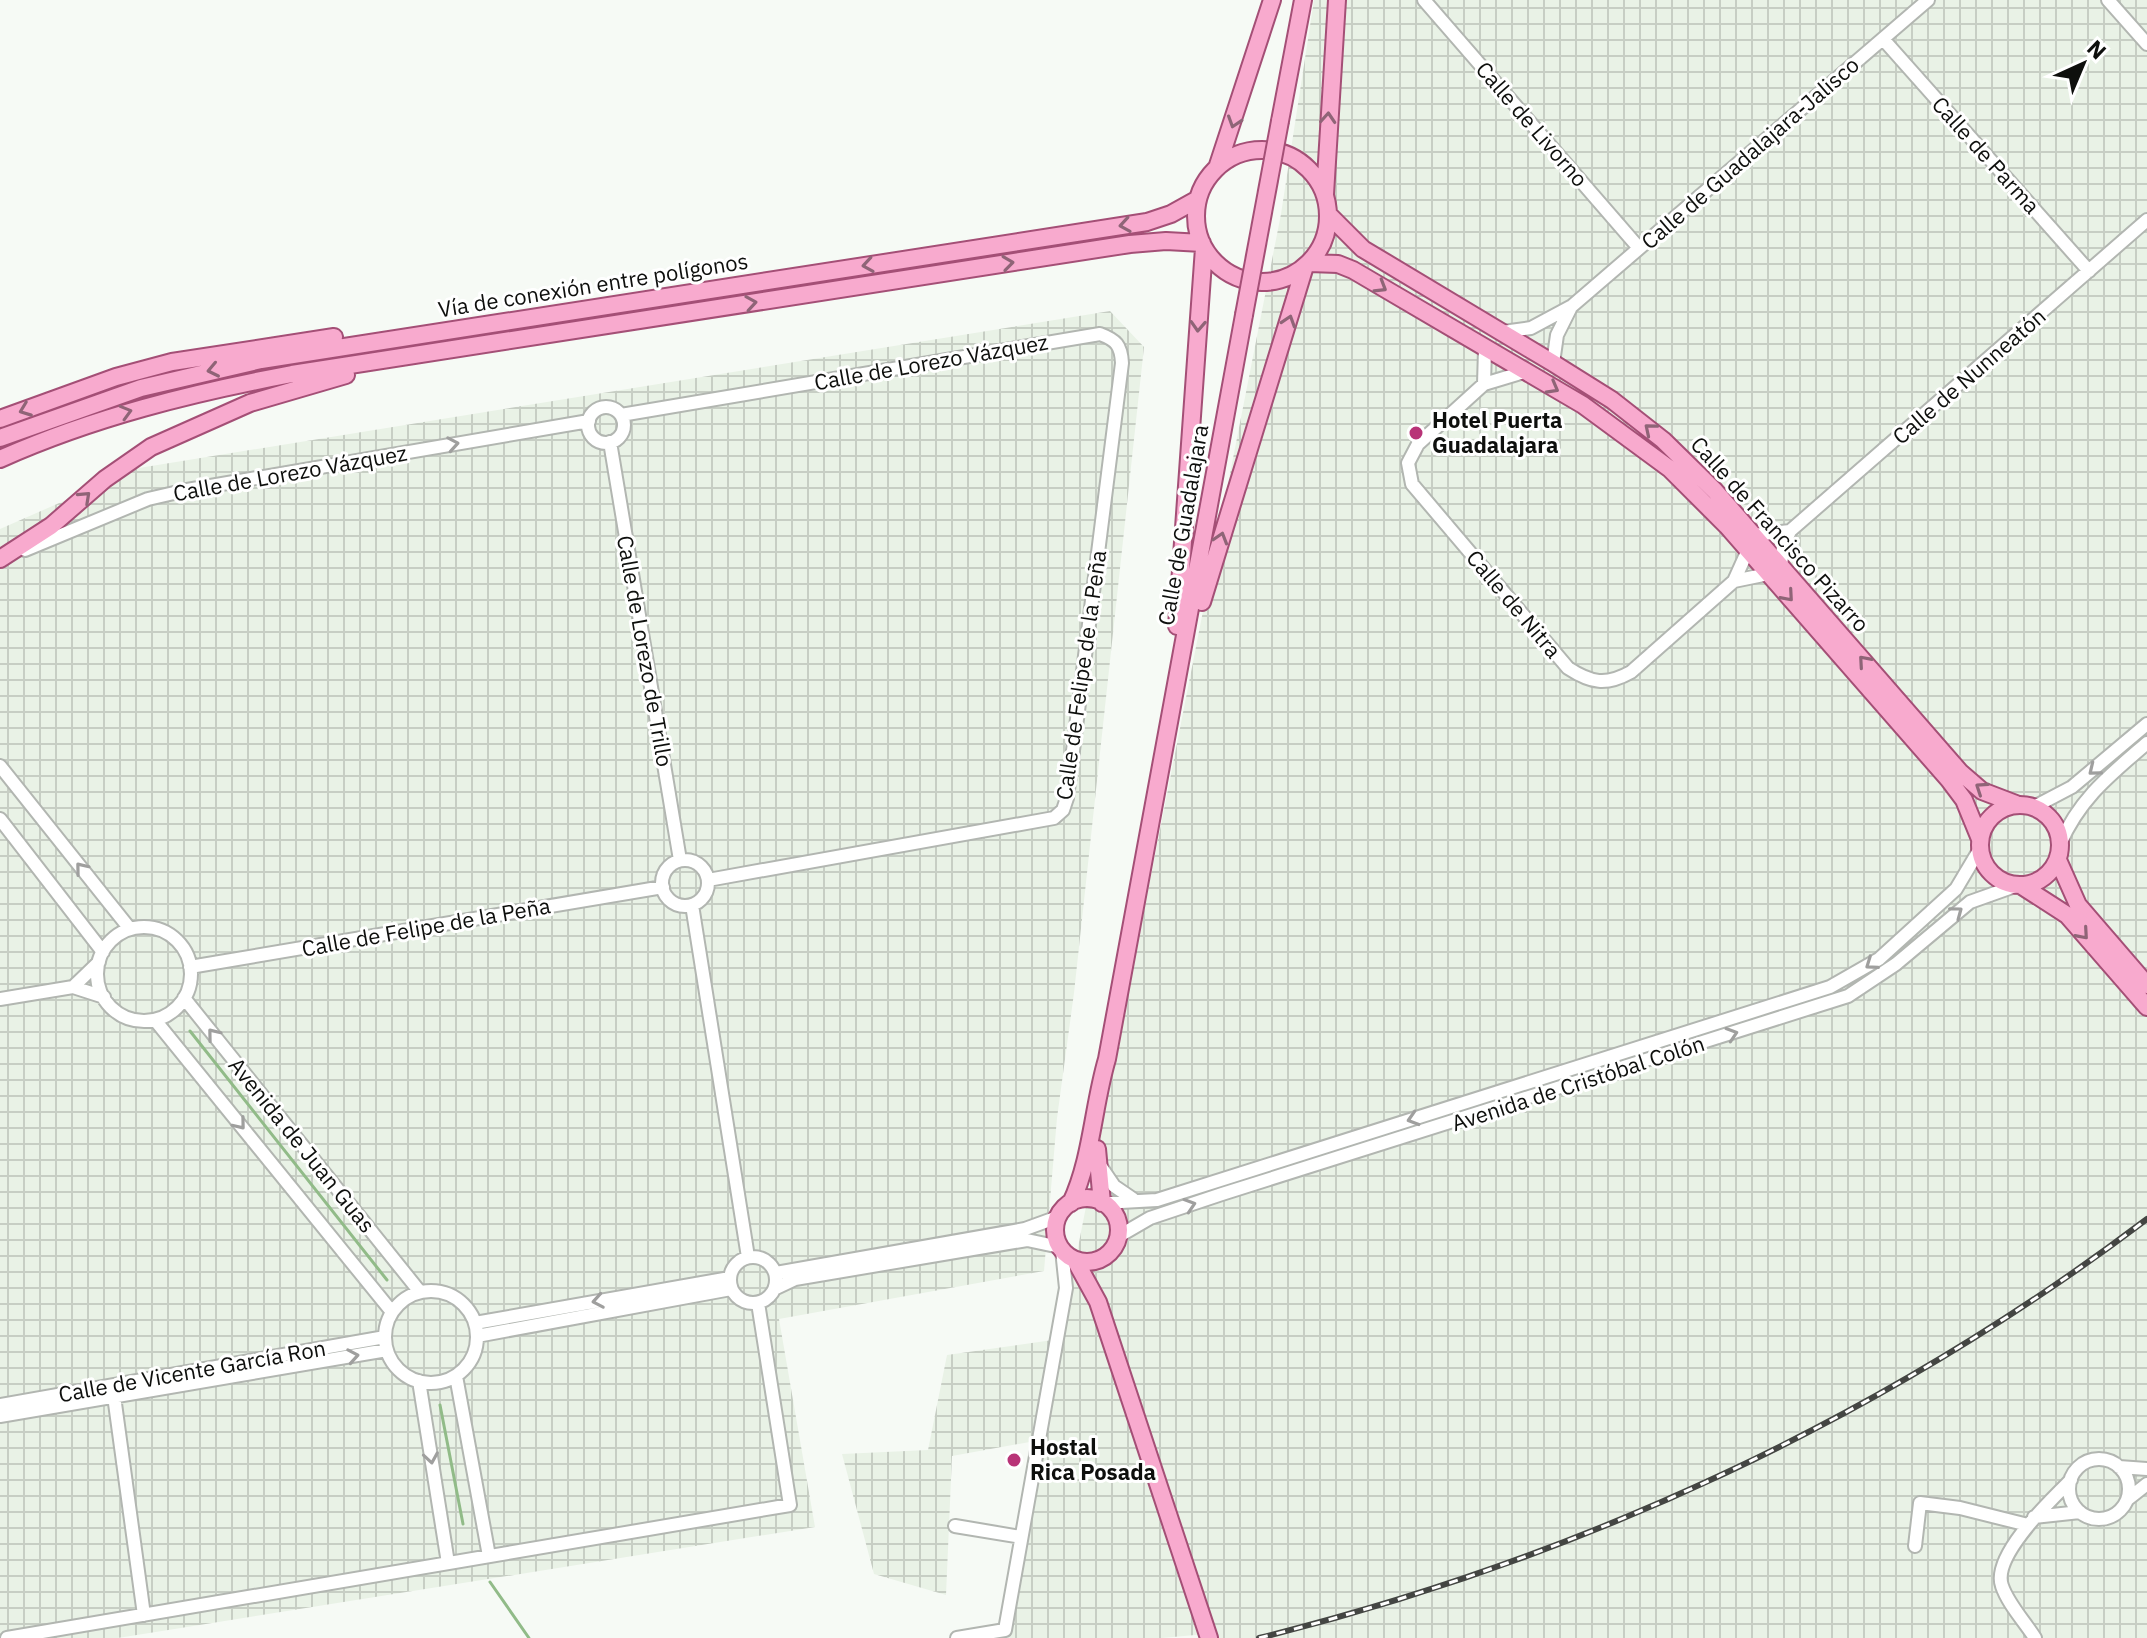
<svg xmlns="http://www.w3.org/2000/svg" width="2147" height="1638" viewBox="0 0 2147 1638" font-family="'IBM Plex Sans',sans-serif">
  <defs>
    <pattern id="industrial-grid" width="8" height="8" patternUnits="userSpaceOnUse" patternTransform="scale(2)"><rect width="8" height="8" fill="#e9f2e6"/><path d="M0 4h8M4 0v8" fill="none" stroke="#c7cec4"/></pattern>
  </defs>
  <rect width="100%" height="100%" fill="#f6faf5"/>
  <path fill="url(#industrial-grid)" d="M 1314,0 L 2147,0 L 2147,1638 L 1219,1638 L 1217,1633 L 1162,1638 L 1006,1638 L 1046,1439 L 952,1456 L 946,1595 L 874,1574 L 842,1454 L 928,1450 L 947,1355 L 1060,1339 L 1281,214 Z
    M 1110,311 L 1144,347 L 1074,993 L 1057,1118 L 1044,1271 L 779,1319 L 815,1527 L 118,1638 L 0,1638 L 0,529 L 139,468 Z"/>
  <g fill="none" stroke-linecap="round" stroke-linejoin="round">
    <path stroke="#91bb88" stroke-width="3" d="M 190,1031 L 387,1280
      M 440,1405 L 463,1524
      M 490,1582 L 529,1638"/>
    <g stroke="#b2b6b1" stroke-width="16">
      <path id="minor" d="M 1424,0 L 1639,248
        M 2108,0 L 2147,44
        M 1883,39 L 2089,271
        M 1503,332 L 1531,328 L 1572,306 L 1928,0
        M 1553,363 L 1557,335 L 1570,309
        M 1524,372 L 1484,384 L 1418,444 L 1408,463 L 1412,484 L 1568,668 C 1591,683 1606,686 1631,672 L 1734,581 L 1748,550
        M 1484,384 L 1485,349
        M588 425a18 18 0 1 1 36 0a18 18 0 1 1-36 0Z
        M 621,415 L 1100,334 C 1116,340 1121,345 1122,363 L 1067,798 L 1063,810 L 1054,818 L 708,880
        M 610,442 L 680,860
        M 1754,535 L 1790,531
        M 25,550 L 148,499 L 187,490 L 589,421
        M 1781,566 L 1783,547 L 1790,531 L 2147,220
        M 1734,581 L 1768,574
        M 0,766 L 130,929
        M 2034,807 L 2072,787 L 2147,724
        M 0,819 L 103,952
        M 2060,844 C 2080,798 2110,775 2147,743
        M662 883a23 23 0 1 1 46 0a23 23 0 1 1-46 0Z
        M 692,905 L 748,1257
        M97 974a47 47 0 1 1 94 0a47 47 0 1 1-94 0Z
        M 99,962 L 73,987 L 104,997
        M 190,967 L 663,887
        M 184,998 L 420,1292
        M 0,999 L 73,987
        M 155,1020 L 392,1312
        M 1099,1164 L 1114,1186 L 1133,1199
        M 1103,1203 L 1157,1200 L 1830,987 L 1879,959 L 1956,889 L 1981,847
        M 1119,1236 L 1150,1218 L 1222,1194 L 1848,996 L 1896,964 L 1970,902 L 2015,886
        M730 1280a23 23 0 1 1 46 0a23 23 0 1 1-46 0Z
        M 776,1273 L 1025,1229 L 1058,1217
        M 776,1288 L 795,1279 L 1027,1240 L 1060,1247
        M385 1337a46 46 0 1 1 92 0a46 46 0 1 1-92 0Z
        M 475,1323 L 730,1278
        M 477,1336 L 731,1289
        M 456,1376 L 489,1556
        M 419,1381 L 448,1563
        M 114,1396 L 144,1615
        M 0,1405 L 385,1337
        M 0,1416 L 387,1350
        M2069 1489a30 30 0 1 1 60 0a30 30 0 1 1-60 0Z
        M 2119,1467 L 2147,1469
        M 2128,1499 L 2147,1484
        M 2034,1517 L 2080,1512
        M 955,1526 L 1021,1537
        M 1915,1546 L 1920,1503 L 1960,1508 L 2028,1525
        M 7,1638 L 790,1505 L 758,1303
        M 957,1638 L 1005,1630 L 1066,1288 L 1062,1250
        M 2035,1638 C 2025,1622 2008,1604 2002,1586 C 1991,1556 2052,1499 2071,1480"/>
    </g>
    <g stroke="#a44f76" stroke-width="20">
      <path id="major" d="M 1280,121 L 1303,0
        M1196 216a66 66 0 1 1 132 0a66 66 0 1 1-132 0Z
        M 1218,165 L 1272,0
        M 1325,194 L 1337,0
        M 1328,214 L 1363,249 L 1553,363 L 1612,400 L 1663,440 L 1715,491 L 1960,772 L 1982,791 L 2016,804
        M 1309,263 L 1338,264 L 1353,270 L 1583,405 L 1670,469 L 1727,526 L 1949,780 L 1964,800 L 1980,839
        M 0,419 L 116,377 L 172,362 L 334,337
        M 0,438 L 141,388 L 261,360 L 1147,222 L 1171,214 L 1198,199
        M 0,459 C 94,417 192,393 292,374 L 1130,244 L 1166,241 L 1202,243
        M 0,559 L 51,526 L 105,479 L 151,447 L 250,403 L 346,375
        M 1202,602 L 1305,266
        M 1177,626 L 1204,248
        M1980 845a40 40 0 1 1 80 0a40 40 0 1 1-80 0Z
        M 2058,860 L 2078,905 L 2147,985
        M 2022,886 L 2067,915 L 2147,1007
        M 1097,1149 L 1102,1203
        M1055 1230a32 32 0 1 1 64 0a32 32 0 1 1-64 0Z
        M 1071,1203 C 1092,1158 1093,1106 1107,1059 L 1244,315
        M 1075,1260 L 1098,1302 L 1209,1638"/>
    </g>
    <use href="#minor" stroke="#fff" stroke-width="12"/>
    <use href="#major" stroke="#f8aace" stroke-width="16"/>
    <g stroke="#444643" stroke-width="6">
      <path id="rail" d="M 1259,1638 C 1581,1558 1882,1419 2147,1219"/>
    </g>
    <use href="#rail" stroke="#fff" stroke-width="3" stroke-dasharray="9" stroke-linecap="butt"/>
    <g stroke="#a44f76" stroke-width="20" stroke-linecap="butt">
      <path id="major-bridge" d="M 1244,315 L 1280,121"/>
    </g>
    <use href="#major-bridge" stroke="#f8aace" stroke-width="16"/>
  </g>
  <defs><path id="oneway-chevron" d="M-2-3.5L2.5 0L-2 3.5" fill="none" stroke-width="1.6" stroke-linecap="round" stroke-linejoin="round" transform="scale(2)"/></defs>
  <g stroke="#8f6477">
    <use href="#oneway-chevron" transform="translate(1328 118) rotate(-86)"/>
    <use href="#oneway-chevron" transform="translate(1234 122) rotate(108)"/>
    <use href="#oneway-chevron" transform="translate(1125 225) rotate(171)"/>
    <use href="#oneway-chevron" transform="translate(1008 263) rotate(-8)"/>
    <use href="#oneway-chevron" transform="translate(868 265) rotate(171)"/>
    <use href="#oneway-chevron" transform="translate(1381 287) rotate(31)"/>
    <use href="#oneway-chevron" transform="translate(751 303) rotate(-9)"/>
    <use href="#oneway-chevron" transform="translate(1289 321) rotate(-72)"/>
    <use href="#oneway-chevron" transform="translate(1198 326) rotate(93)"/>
    <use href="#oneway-chevron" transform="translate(213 370) rotate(168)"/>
    <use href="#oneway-chevron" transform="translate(1553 388) rotate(29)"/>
    <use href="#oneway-chevron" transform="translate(25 410) rotate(159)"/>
    <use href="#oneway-chevron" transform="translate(126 412) rotate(-16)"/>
    <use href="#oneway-chevron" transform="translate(1650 429) rotate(-140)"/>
    <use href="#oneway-chevron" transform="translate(85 497) rotate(-43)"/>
    <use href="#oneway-chevron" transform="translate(1221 538) rotate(-73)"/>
    <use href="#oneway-chevron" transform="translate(1788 596) rotate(49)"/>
    <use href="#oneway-chevron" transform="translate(1864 661) rotate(-131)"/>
    <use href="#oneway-chevron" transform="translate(1981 788) rotate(-146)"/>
    <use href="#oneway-chevron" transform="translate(2083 934) rotate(49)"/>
  </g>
  <g stroke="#9f9f9e">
    <use href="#oneway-chevron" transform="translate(453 444) rotate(-10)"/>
    <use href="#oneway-chevron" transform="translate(2094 770) rotate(141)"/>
    <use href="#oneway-chevron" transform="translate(81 868) rotate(-129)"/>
    <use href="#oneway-chevron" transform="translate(1957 912) rotate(-37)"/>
    <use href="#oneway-chevron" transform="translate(1871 964) rotate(145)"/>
    <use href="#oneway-chevron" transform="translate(213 1034) rotate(-129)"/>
    <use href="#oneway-chevron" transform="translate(1732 1034) rotate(-18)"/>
    <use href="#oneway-chevron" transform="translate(1413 1119) rotate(163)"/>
    <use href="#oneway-chevron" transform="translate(240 1124) rotate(51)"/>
    <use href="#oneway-chevron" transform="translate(1190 1205) rotate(-18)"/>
    <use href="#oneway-chevron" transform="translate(598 1301) rotate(170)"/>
    <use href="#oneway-chevron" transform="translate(353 1356) rotate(-10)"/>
    <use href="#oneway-chevron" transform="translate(431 1458) rotate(81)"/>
  </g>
  <g fill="#b83377" stroke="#fff" stroke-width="3">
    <circle cx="1416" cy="433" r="8"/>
    <circle cx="1014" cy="1460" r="8"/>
  </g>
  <g text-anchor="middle" stroke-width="6" stroke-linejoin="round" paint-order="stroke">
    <g font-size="22" fill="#0e0f0d" stroke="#fff">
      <text transform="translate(1532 124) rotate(49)" y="8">Calle de Livorno</text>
      <text transform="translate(1750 153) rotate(-41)" y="8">Calle de Guadalajara-Jalisco</text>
      <text transform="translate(1986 155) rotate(48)" y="8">Calle de Parma</text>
      <text transform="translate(593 285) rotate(-9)" y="8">Vía de conexión entre polígonos</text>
      <text transform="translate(931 362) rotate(-10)" y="8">Calle de Lorezo Vázquez</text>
      <text transform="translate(1969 376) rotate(-41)" y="8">Calle de Nunneatón</text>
      <text transform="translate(290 473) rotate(-10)" y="8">Calle de Lorezo Vázquez</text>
      <text transform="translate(1183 525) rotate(-80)" y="8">Calle de Guadalajara</text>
      <text transform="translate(1780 534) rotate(48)" y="8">Calle de Francisco Pizarro</text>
      <text transform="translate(1514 604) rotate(50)" y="8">Calle de Nitra</text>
      <text transform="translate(645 651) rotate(80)" y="8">Calle de Lorezo de Trillo</text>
      <text transform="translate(1081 675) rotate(-82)" y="8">Calle de Felipe de la Peña</text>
      <text transform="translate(426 927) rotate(-10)" y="8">Calle de Felipe de la Peña</text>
      <text transform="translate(1578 1083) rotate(-18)" y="8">Avenida de Cristóbal Colón</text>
      <text transform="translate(302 1145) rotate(51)" y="8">Avenida de Juan Guas</text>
      <text transform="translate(192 1371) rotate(-10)" y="8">Calle de Vicente García Ron</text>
    </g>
    <g font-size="22" font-weight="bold" fill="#0e0f0d" stroke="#fff" text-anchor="start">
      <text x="1432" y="428">Hotel Puerta<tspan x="1432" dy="25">Guadalajara</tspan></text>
      <text x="1030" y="1455">Hostal<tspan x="1030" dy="25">Rica Posada</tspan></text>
    </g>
  </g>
  <g transform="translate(2083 64) rotate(44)" stroke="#ffffff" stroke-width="6" paint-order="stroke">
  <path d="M0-6L14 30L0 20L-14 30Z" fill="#0e0f0d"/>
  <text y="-12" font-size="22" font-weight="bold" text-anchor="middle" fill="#0e0f0d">N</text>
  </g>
</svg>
